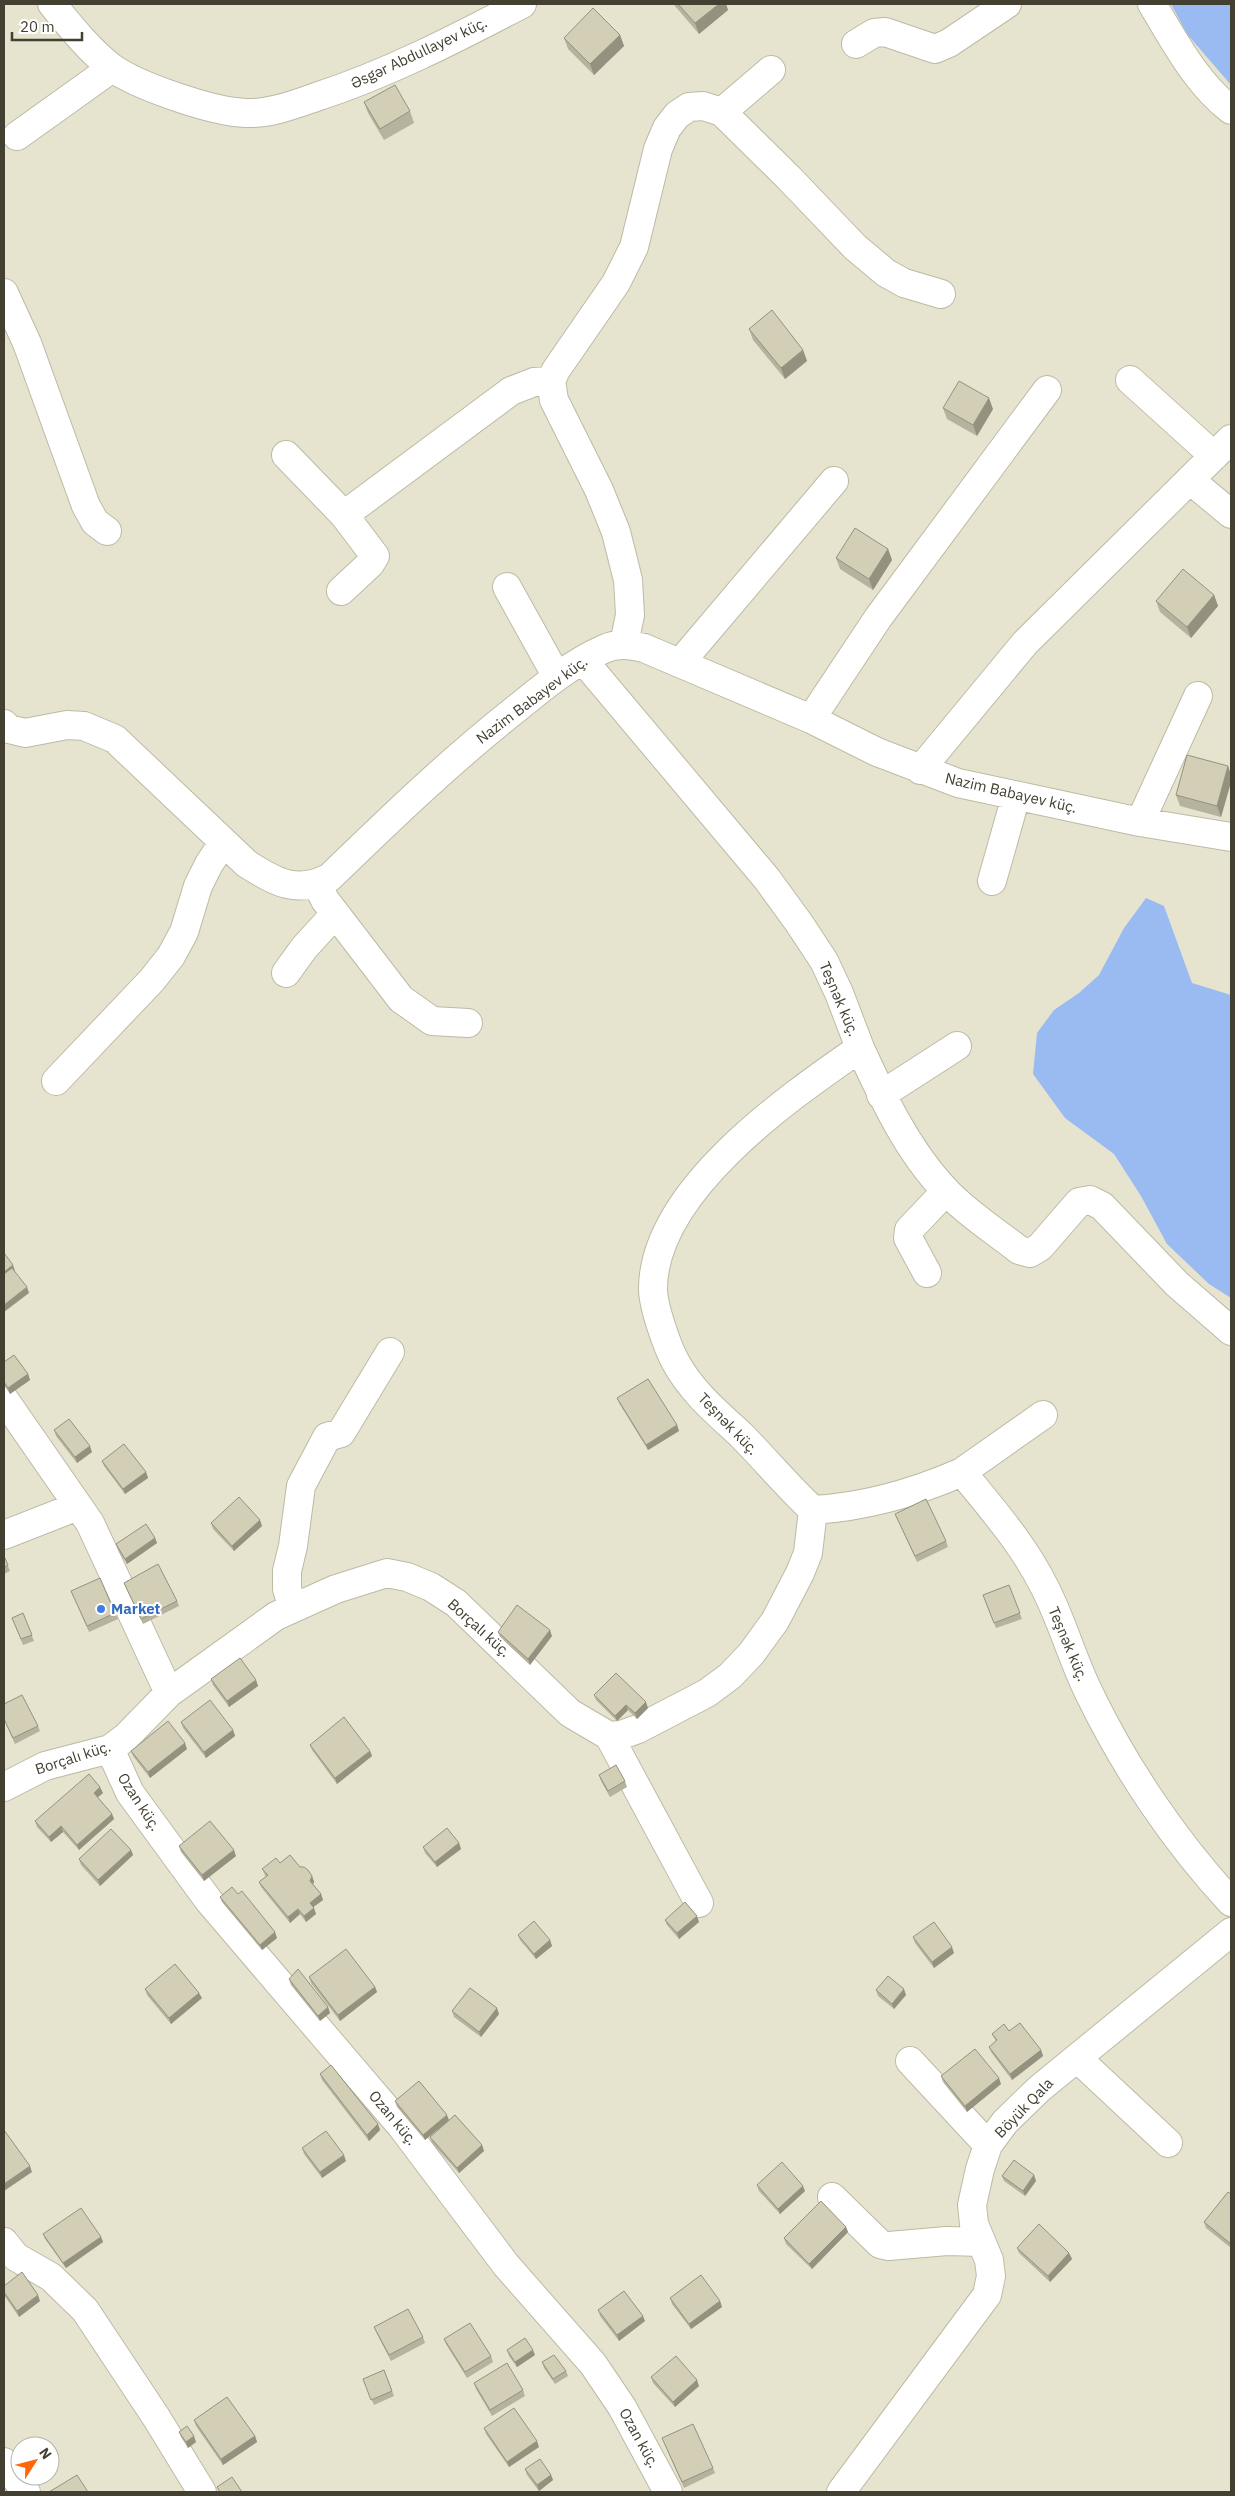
<svg xmlns="http://www.w3.org/2000/svg" width="1235" height="2496" viewBox="0 0 1235 2496" font-family="'IBM Plex Sans',sans-serif">
  <rect width="100%" height="100%" fill="#f2f0e1"/>
  <path fill="#e6e4cf" fill-rule="evenodd" d="M 4,4 L 1231,4 L 1231,2492 L 4,2492 ZM 20,2446 L 50,2446 L 50,2476 L 20,2476 Z"/>
  <path fill="#9abaf2" d="M 1171,4 L 1231,4 L 1231,85 L 1187,34 Z
    M 1146,898 L 1164,906 L 1192,983 L 1231,995 L 1231,1298 L 1209,1284 L 1167,1244 L 1141,1196 L 1114,1154 L 1065,1118 L 1033,1074 L 1037,1033 L 1054,1010 L 1079,993 L 1099,975 L 1124,928 Z"/>
  <g fill="none" stroke-linecap="round" stroke-linejoin="round">
    <g stroke="#bdbaa4" stroke-width="30">
      <path id="minor" d="M 52,4 C 70,26 88,49 111,67 C 137,86 213,112 246,113 C 270,114 293,105 316,97 C 387,74 455,39 522,4
        M 1152,4 C 1175,42 1196,83 1231,110
        M 856,44 L 874,33 L 885,32 L 935,49 L 949,43 L 1007,4
        M 722,112 L 771,70
        M 17,136 L 112,68
        M 4,293 L 27,343 L 86,506 L 95,522 L 107,531
        M 1130,380 L 1214,456
        M 286,455 L 344,515 L 375,556 L 370,564 L 341,591
        M 1190,480 L 1231,514
        M 344,515 L 511,391 L 534,382 L 551,381
        M 507,587 L 557,677
        M 624,644 L 630,615 L 628,580 L 616,532 L 599,490 L 554,400 L 551,381 L 556,370 L 616,283 L 634,247 L 658,149 L 667,128 L 677,115 L 689,107 L 703,106 L 722,112 L 789,178 L 855,247 L 886,273 L 904,283 L 941,294
        M 583,660 L 767,879 L 799,923 L 824,961 L 839,993 L 860,1048 C 788,1098 653,1191 653,1289 C 653,1306 667,1346 675,1361 C 691,1391 716,1412 740,1434 C 765,1459 787,1486 813,1510 C 866,1507 914,1493 962,1472 C 992,1509 1024,1545 1045,1588 C 1063,1623 1073,1662 1091,1697 C 1126,1769 1176,1843 1231,1902
        M 680,663 L 834,481
        M 811,719 L 878,618 L 1047,390
        M 4,724 L 9,729 L 25,733 L 67,725 L 84,726 L 115,739 L 247,864 C 275,882 298,895 330,877 C 390,819 450,761 516,709 C 543,687 572,663 604,649 C 617,643 630,645 644,648 L 811,719 L 877,752 L 958,783 L 1140,822 L 1231,837
        M 920,770 L 1025,643 L 1231,439
        M 1140,822 L 1198,696
        M 992,881 L 1016,796
        M 317,884 L 325,900 L 401,999 L 432,1021 L 468,1023
        M 286,973 L 304,948 L 335,914
        M 860,1048 C 883,1098 908,1152 947,1192 C 968,1214 995,1231 1019,1250 L 1030,1253 L 1040,1247 L 1079,1202 L 1090,1200 L 1102,1206 L 1177,1284 L 1231,1331
        M 56,1081 L 152,980 L 171,956 L 184,932 L 198,886 L 209,864 L 223,843
        M 881,1095 L 957,1046
        M 927,1273 L 908,1238 L 909,1230 L 946,1191
        M 4,1399 L 90,1523 L 169,1693
        M 962,1472 L 1043,1415
        M 4,1535 L 78,1506
        M 293,1608 L 287,1589 L 287,1571 L 293,1546 L 301,1486 L 327,1437 L 341,1433 L 390,1352
        M 609,1736 L 699,1903
        M 110,1749 L 130,1793 L 209,1901 L 402,2127 L 506,2265 L 593,2364 L 622,2407 L 668,2492
        M 4,1787 L 45,1766 L 110,1749 L 126,1737 L 169,1693 L 276,1616 L 336,1589 L 387,1573 L 407,1577 L 431,1587 L 456,1603 L 570,1713 L 609,1736 L 621,1735 L 638,1729 L 707,1693 L 730,1676 L 751,1654 L 775,1621 L 800,1573 L 808,1553 L 813,1510
        M 1077,2058 L 1168,2143
        M 910,2061 L 988,2145
        M 832,2197 L 880,2244 L 889,2246 L 947,2241 L 981,2242
        M 4,2242 L 16,2257 L 51,2277 L 85,2310 L 156,2417 L 202,2492
        M 4,2462 L 26,2492
        M 841,2492 L 987,2295 L 991,2276 L 989,2260 L 974,2224 L 972,2205 L 980,2169 L 988,2145 L 1005,2122 L 1039,2089 L 1231,1932"/>
    </g>
    <use href="#minor" stroke="#fff" stroke-width="28"/>
  </g>
  <path fill="#b5b29d" d="M 674,4 L 726,4 L 728,10 L 699,34 L 675,6 Z
    M 620,35 L 624,46 L 594,75 L 568,49 L 564,38 Z
    M 364,102 L 410,111 L 414,123 L 384,140 L 368,113 Z
    M 749,329 L 803,350 L 807,361 L 785,379 L 753,340 Z
    M 943,408 L 993,409 L 977,436 L 947,419 Z
    M 888,549 L 892,560 L 873,590 L 840,569 L 836,558 Z
    M 1214,595 L 1218,606 L 1191,638 L 1160,612 L 1156,601 Z
    M 1228,766 L 1231,775 L 1231,782 L 1221,817 L 1180,806 L 1176,795 Z
    M 4,1362 L 28,1374 L 30,1380 L 10,1394 L 4,1385 Z
    M 617,1398 L 677,1425 L 679,1431 L 648,1450 L 619,1403 Z
    M 54,1430 L 92,1452 L 77,1463 L 56,1436 Z
    M 102,1461 L 146,1472 L 148,1478 L 125,1494 L 104,1466 Z
    M 895,1514 L 946,1541 L 948,1547 L 917,1562 Z
    M 211,1523 L 262,1526 L 234,1551 L 213,1529 Z
    M 155,1538 L 157,1543 L 127,1564 L 118,1550 L 116,1544 Z
    M 4,1556 L 10,1571 L 4,1574 Z
    M 124,1583 L 177,1601 L 179,1606 L 143,1624 Z
    M 1009,1585 L 1022,1619 L 996,1628 L 983,1595 Z
    M 71,1591 L 115,1613 L 118,1619 L 89,1632 Z
    M 23,1613 L 34,1641 L 23,1645 L 12,1618 Z
    M 498,1632 L 552,1636 L 530,1665 L 500,1637 Z
    M 211,1679 L 256,1680 L 258,1686 L 229,1707 L 213,1685 Z
    M 594,1695 L 648,1708 L 637,1719 L 628,1710 L 617,1721 L 596,1700 Z
    M 4,1704 L 38,1726 L 40,1731 L 15,1744 L 4,1720 Z
    M 181,1722 L 233,1730 L 235,1736 L 206,1758 L 183,1728 Z
    M 310,1745 L 370,1751 L 372,1756 L 337,1784 L 312,1750 Z
    M 187,1749 L 150,1778 L 133,1756 L 131,1751 Z
    M 599,1775 L 625,1781 L 627,1787 L 610,1797 L 601,1781 Z
    M 103,1793 L 97,1797 L 112,1814 L 114,1819 L 79,1850 L 63,1832 L 51,1842 L 37,1827 L 35,1821 Z
    M 459,1843 L 461,1849 L 437,1867 L 425,1853 L 423,1847 Z
    M 179,1846 L 236,1856 L 204,1881 L 181,1852 Z
    M 131,1850 L 133,1855 L 100,1886 L 81,1865 L 79,1859 Z
    M 280,1863 L 300,1867 L 312,1876 L 314,1882 L 313,1884 L 321,1894 L 323,1900 L 313,1907 L 316,1914 L 306,1922 L 300,1914 L 290,1923 L 261,1887 L 259,1882 L 266,1877 L 262,1869 Z
    M 238,1894 L 277,1938 L 262,1950 L 222,1902 L 220,1897 Z
    M 665,1920 L 699,1922 L 679,1939 L 667,1925 Z
    M 518,1935 L 550,1940 L 552,1946 L 536,1959 L 520,1940 Z
    M 913,1937 L 954,1953 L 934,1968 L 915,1943 Z
    M 309,1977 L 375,1987 L 377,1992 L 340,2021 L 311,1983 Z
    M 289,1979 L 328,2007 L 330,2013 L 320,2021 L 291,1985 Z
    M 145,1989 L 202,1998 L 171,2024 L 147,1995 Z
    M 876,1990 L 906,1995 L 894,2009 L 878,1996 Z
    M 452,2011 L 499,2014 L 481,2037 L 454,2017 Z
    M 1009,2031 L 1041,2050 L 1043,2056 L 1012,2080 L 991,2052 L 989,2047 L 996,2041 L 992,2034 Z
    M 320,2074 L 378,2124 L 380,2130 L 369,2141 L 322,2080 Z
    M 941,2076 L 1001,2084 L 967,2112 L 943,2082 Z
    M 395,2101 L 449,2120 L 482,2145 L 484,2151 L 459,2173 L 432,2143 L 430,2137 L 443,2125 L 425,2140 L 397,2107 Z
    M 302,2148 L 346,2161 L 322,2178 L 304,2154 Z
    M 1034,2175 L 1036,2181 L 1025,2196 L 1004,2181 L 1002,2176 Z
    M 757,2185 L 805,2191 L 780,2214 L 759,2191 Z
    M 1231,2194 L 1231,2248 L 1206,2228 L 1204,2222 Z
    M 846,2227 L 848,2232 L 812,2269 L 786,2244 L 784,2238 Z
    M 43,2234 L 101,2237 L 103,2242 L 66,2268 L 45,2239 Z
    M 1017,2248 L 1069,2253 L 1072,2259 L 1050,2282 L 1019,2253 Z
    M 4,2286 L 40,2301 L 19,2317 L 4,2295 Z
    M 670,2298 L 720,2301 L 722,2307 L 691,2329 L 672,2304 Z
    M 598,2310 L 645,2321 L 619,2341 L 600,2316 Z
    M 374,2327 L 423,2337 L 425,2343 L 391,2361 L 376,2332 Z
    M 444,2339 L 491,2356 L 493,2362 L 467,2378 L 446,2344 Z
    M 507,2350 L 535,2355 L 517,2367 L 509,2356 Z
    M 542,2362 L 566,2371 L 568,2376 L 555,2384 L 544,2368 Z
    M 384,2370 L 394,2396 L 374,2405 L 363,2379 Z
    M 651,2377 L 699,2386 L 675,2407 L 653,2383 Z
    M 474,2383 L 523,2390 L 525,2396 L 492,2416 L 476,2389 Z
    M 194,2420 L 255,2436 L 257,2442 L 223,2465 L 196,2426 Z
    M 484,2428 L 539,2447 L 509,2467 L 486,2434 Z
    M 179,2432 L 196,2442 L 188,2448 L 181,2437 Z
    M 662,2438 L 713,2468 L 715,2473 L 684,2488 Z
    M 525,2469 L 551,2475 L 553,2480 L 539,2491 L 527,2475 Z"/>
  <path fill="#94917f" d="M 719,4 L 726,4 L 728,10 L 699,34 L 695,23 Z
    M 620,35 L 624,46 L 594,75 L 590,64 Z
    M 803,350 L 807,361 L 785,379 L 781,368 Z
    M 989,398 L 993,409 L 977,436 L 973,425 Z
    M 888,549 L 892,560 L 873,590 L 869,579 Z
    M 1214,595 L 1218,606 L 1191,638 L 1187,627 Z
    M 1228,766 L 1231,775 L 1231,782 L 1221,817 L 1217,806 Z
    M 13,1265 L 15,1271 L 4,1279 L 4,1272 Z
    M 27,1287 L 29,1293 L 4,1312 L 4,1305 Z
    M 28,1374 L 30,1380 L 10,1394 L 8,1388 Z
    M 677,1425 L 679,1431 L 648,1450 L 646,1445 Z
    M 90,1446 L 92,1452 L 77,1463 L 75,1457 Z
    M 146,1472 L 148,1478 L 125,1494 L 123,1489 Z
    M 260,1520 L 262,1526 L 234,1551 L 232,1546 Z
    M 155,1538 L 157,1543 L 127,1564 L 125,1559 Z
    M 550,1630 L 552,1636 L 530,1665 L 528,1659 Z
    M 256,1680 L 258,1686 L 229,1707 L 227,1701 Z
    M 646,1702 L 648,1708 L 637,1719 L 635,1713 Z
    M 626,1705 L 628,1710 L 617,1721 L 615,1716 Z
    M 233,1730 L 235,1736 L 206,1758 L 204,1752 Z
    M 185,1743 L 187,1749 L 150,1778 L 148,1772 Z
    M 370,1751 L 372,1756 L 337,1784 L 335,1778 Z
    M 100,1787 L 103,1793 L 96,1799 L 94,1793 Z
    M 112,1814 L 114,1819 L 79,1850 L 77,1845 Z
    M 61,1826 L 63,1832 L 51,1842 L 49,1837 Z
    M 459,1843 L 461,1849 L 437,1867 L 435,1862 Z
    M 131,1850 L 133,1855 L 100,1886 L 98,1880 Z
    M 234,1850 L 236,1856 L 204,1881 L 202,1875 Z
    M 312,1876 L 314,1882 L 312,1886 L 310,1881 Z
    M 321,1894 L 323,1900 L 312,1908 L 310,1903 Z
    M 314,1908 L 316,1914 L 306,1922 L 304,1916 Z
    M 298,1909 L 300,1914 L 290,1923 L 288,1917 Z
    M 697,1916 L 699,1922 L 679,1939 L 677,1933 Z
    M 275,1932 L 277,1938 L 262,1950 L 260,1945 Z
    M 550,1940 L 552,1946 L 536,1959 L 534,1954 Z
    M 952,1947 L 954,1953 L 934,1968 L 932,1962 Z
    M 375,1987 L 377,1992 L 340,2021 L 338,2015 Z
    M 904,1989 L 906,1995 L 894,2009 L 892,2004 Z
    M 199,1993 L 202,1998 L 171,2024 L 169,2018 Z
    M 328,2007 L 330,2013 L 320,2021 L 318,2016 Z
    M 497,2008 L 499,2014 L 481,2037 L 479,2032 Z
    M 1041,2050 L 1043,2056 L 1012,2080 L 1010,2074 Z
    M 999,2078 L 1001,2084 L 967,2112 L 965,2106 Z
    M 447,2115 L 449,2120 L 425,2140 L 423,2135 Z
    M 378,2124 L 380,2130 L 369,2141 L 367,2135 Z
    M 482,2145 L 484,2151 L 459,2173 L 457,2168 Z
    M 344,2155 L 346,2161 L 322,2178 L 320,2172 Z
    M 30,2166 L 32,2172 L 4,2191 L 4,2184 Z
    M 1034,2175 L 1036,2181 L 1025,2196 L 1023,2191 Z
    M 803,2186 L 805,2191 L 780,2214 L 778,2209 Z
    M 846,2227 L 848,2232 L 812,2269 L 809,2264 Z
    M 101,2237 L 103,2242 L 66,2268 L 63,2263 Z
    M 1069,2253 L 1072,2259 L 1050,2282 L 1048,2276 Z
    M 38,2295 L 40,2301 L 19,2317 L 17,2311 Z
    M 720,2301 L 722,2307 L 691,2329 L 689,2324 Z
    M 643,2316 L 645,2321 L 619,2341 L 617,2335 Z
    M 533,2350 L 535,2355 L 517,2367 L 515,2362 Z
    M 697,2380 L 699,2386 L 675,2407 L 673,2402 Z
    M 194,2436 L 196,2442 L 188,2448 L 186,2442 Z
    M 255,2436 L 257,2442 L 223,2465 L 221,2459 Z
    M 537,2441 L 539,2447 L 509,2467 L 507,2462 Z
    M 551,2475 L 553,2480 L 539,2491 L 537,2485 Z"/>
  <path fill="#d3cfb6" stroke="#94917f" d="M 678,4 L 719,4 L 695,23 Z
    M 593,8 L 620,35 L 590,64 L 564,38 Z
    M 395,85 L 410,111 L 380,129 L 364,102 Z
    M 772,310 L 803,350 L 781,368 L 749,329 Z
    M 959,381 L 989,398 L 973,425 L 943,408 Z
    M 855,528 L 888,549 L 869,579 L 836,558 Z
    M 1183,569 L 1214,595 L 1187,627 L 1156,601 Z
    M 1187,755 L 1228,766 L 1217,806 L 1176,795 Z
    M 4,1253 L 13,1265 L 4,1272 Z
    M 12,1268 L 27,1287 L 4,1305 L 4,1274 Z
    M 14,1355 L 28,1374 L 8,1388 L 4,1382 L 4,1362 Z
    M 648,1379 L 677,1425 L 646,1445 L 617,1398 Z
    M 69,1419 L 90,1446 L 75,1457 L 54,1430 Z
    M 124,1444 L 146,1472 L 123,1489 L 102,1461 Z
    M 239,1497 L 260,1520 L 232,1546 L 211,1523 Z
    M 926,1499 L 946,1541 L 915,1556 L 895,1514 Z
    M 146,1524 L 155,1538 L 125,1559 L 116,1544 Z
    M 4,1556 L 8,1565 L 4,1568 Z
    M 158,1564 L 177,1601 L 141,1619 L 124,1583 Z
    M 100,1578 L 115,1613 L 87,1626 L 71,1591 Z
    M 1009,1585 L 1020,1613 L 994,1623 L 983,1595 Z
    M 517,1605 L 550,1630 L 528,1659 L 498,1632 Z
    M 23,1613 L 32,1635 L 21,1639 L 12,1618 Z
    M 240,1658 L 256,1680 L 227,1701 L 211,1679 Z
    M 616,1673 L 646,1702 L 635,1713 L 626,1705 L 615,1716 L 594,1695 Z
    M 22,1695 L 38,1726 L 13,1738 L 4,1719 L 4,1704 Z
    M 210,1700 L 233,1730 L 204,1752 L 181,1722 Z
    M 344,1717 L 370,1751 L 335,1778 L 310,1745 Z
    M 168,1721 L 185,1743 L 148,1772 L 131,1751 Z
    M 616,1765 L 625,1781 L 608,1791 L 599,1775 Z
    M 89,1774 L 100,1787 L 94,1793 L 112,1814 L 77,1845 L 61,1826 L 49,1837 L 35,1821 Z
    M 210,1821 L 234,1850 L 202,1875 L 179,1846 Z
    M 447,1828 L 459,1843 L 435,1862 L 423,1847 Z
    M 111,1829 L 131,1850 L 98,1880 L 79,1859 Z
    M 290,1855 L 300,1867 L 304,1867 L 308,1870 L 312,1876 L 310,1881 L 321,1894 L 310,1903 L 314,1908 L 304,1916 L 298,1909 L 288,1917 L 259,1882 L 268,1875 L 262,1869 L 276,1858 L 280,1863 Z
    M 232,1887 L 238,1894 L 242,1891 L 275,1932 L 260,1945 L 220,1897 Z
    M 685,1902 L 697,1916 L 677,1933 L 665,1920 Z
    M 534,1921 L 550,1940 L 534,1954 L 518,1935 Z
    M 934,1922 L 952,1947 L 932,1962 L 913,1937 Z
    M 346,1949 L 375,1987 L 338,2015 L 309,1977 Z
    M 175,1964 L 199,1993 L 169,2018 L 145,1989 Z
    M 298,1969 L 328,2007 L 318,2016 L 289,1979 Z
    M 888,1976 L 904,1989 L 892,2004 L 876,1990 Z
    M 470,1988 L 497,2008 L 479,2032 L 452,2011 Z
    M 1020,2023 L 1041,2050 L 1010,2074 L 989,2047 L 997,2040 L 992,2034 L 1004,2024 L 1009,2031 Z
    M 975,2049 L 999,2078 L 965,2106 L 941,2076 Z
    M 331,2065 L 378,2124 L 367,2135 L 320,2074 Z
    M 419,2081 L 447,2115 L 423,2135 L 395,2101 Z
    M 455,2115 L 482,2145 L 457,2168 L 430,2137 Z
    M 4,2130 L 30,2166 L 4,2184 Z
    M 326,2131 L 344,2155 L 320,2172 L 302,2148 Z
    M 1014,2160 L 1034,2175 L 1023,2191 L 1002,2176 Z
    M 782,2162 L 803,2186 L 778,2209 L 757,2185 Z
    M 1228,2192 L 1231,2194 L 1231,2244 L 1204,2222 Z
    M 821,2201 L 846,2227 L 809,2264 L 784,2238 Z
    M 81,2208 L 101,2237 L 63,2263 L 43,2234 Z
    M 1039,2224 L 1069,2253 L 1048,2276 L 1017,2248 Z
    M 22,2272 L 38,2295 L 17,2311 L 4,2292 L 4,2286 Z
    M 701,2275 L 720,2301 L 689,2324 L 670,2298 Z
    M 624,2291 L 643,2316 L 617,2335 L 598,2310 Z
    M 408,2309 L 423,2337 L 389,2355 L 374,2327 Z
    M 470,2323 L 491,2356 L 465,2372 L 444,2339 Z
    M 525,2338 L 533,2350 L 515,2362 L 507,2350 Z
    M 554,2355 L 566,2371 L 553,2379 L 542,2362 Z
    M 676,2356 L 697,2380 L 673,2402 L 651,2377 Z
    M 507,2363 L 523,2390 L 490,2410 L 474,2383 Z
    M 384,2370 L 392,2391 L 371,2400 L 363,2379 Z
    M 227,2397 L 255,2436 L 221,2459 L 194,2420 Z
    M 514,2408 L 537,2441 L 507,2462 L 484,2428 Z
    M 693,2424 L 713,2468 L 682,2482 L 662,2438 Z
    M 187,2426 L 194,2436 L 186,2442 L 179,2432 Z
    M 540,2459 L 551,2475 L 537,2485 L 525,2469 Z
    M 77,2475 L 88,2492 L 49,2492 Z
    M 232,2477 L 242,2492 L 220,2492 L 217,2487 Z"/>
  <circle fill="#3f7fe0" stroke="#fff" stroke-width="2" cx="101" cy="1609" r="5"/>
  <g text-anchor="middle" stroke-width="4" stroke-linejoin="round" paint-order="stroke">
    <g font-size="15" fill="#434032" stroke="#fff">
      <text transform="translate(419 53) rotate(-25)" y="5">Əsgər Abdullayev küç.</text>
      <text transform="translate(532 700) rotate(-37)" y="5">Nazim Babayev küç.</text>
      <text transform="translate(1011 793) rotate(13)" y="5">Nazim Babayev küç.</text>
      <text transform="translate(839 999) rotate(67)" y="5">Teşnək küç.</text>
      <text transform="translate(728 1424) rotate(46)" y="5">Teşnək küç.</text>
      <text transform="translate(479 1628) rotate(42)" y="5">Borçalı küç.</text>
      <text transform="translate(1068 1644) rotate(67)" y="5">Teşnək küç.</text>
      <text transform="translate(73 1758) rotate(-18)" y="5">Borçalı küç.</text>
      <text transform="translate(139 1802) rotate(57)" y="5">Ozan küç.</text>
      <text transform="translate(1024 2108) rotate(-46)" y="5">Böyük Qala</text>
      <text transform="translate(393 2118) rotate(50)" y="5">Ozan küç.</text>
      <text transform="translate(639 2438) rotate(61)" y="5">Ozan küç.</text>
    </g>
    <g font-size="15" font-weight="bold" fill="#366cbe" stroke="#fff" text-anchor="start">
      <text x="111" y="1614">Market</text>
    </g>
  </g>
  <rect width="1235" height="2496" fill="none" stroke="#434032" stroke-width="10"/>
  <g transform="translate(35 2461) rotate(54)"><circle r="24" fill="#ffffff" stroke="#b4b3ad"/>
  <path d="M0-4L9 19L0 12L-9 19Z" fill="#ff670b"/>
  <text y="-8" font-size="14" font-weight="bold" text-anchor="middle" fill="#434032">N</text>
  </g>
  <path d="M12 32v8h70v-8" fill="none" stroke="#434032" stroke-width="2.5"/>
  <text x="20" y="32" font-size="15" fill="#434032" stroke="#ffffff" stroke-width="4" paint-order="stroke">20 m</text>
</svg>
